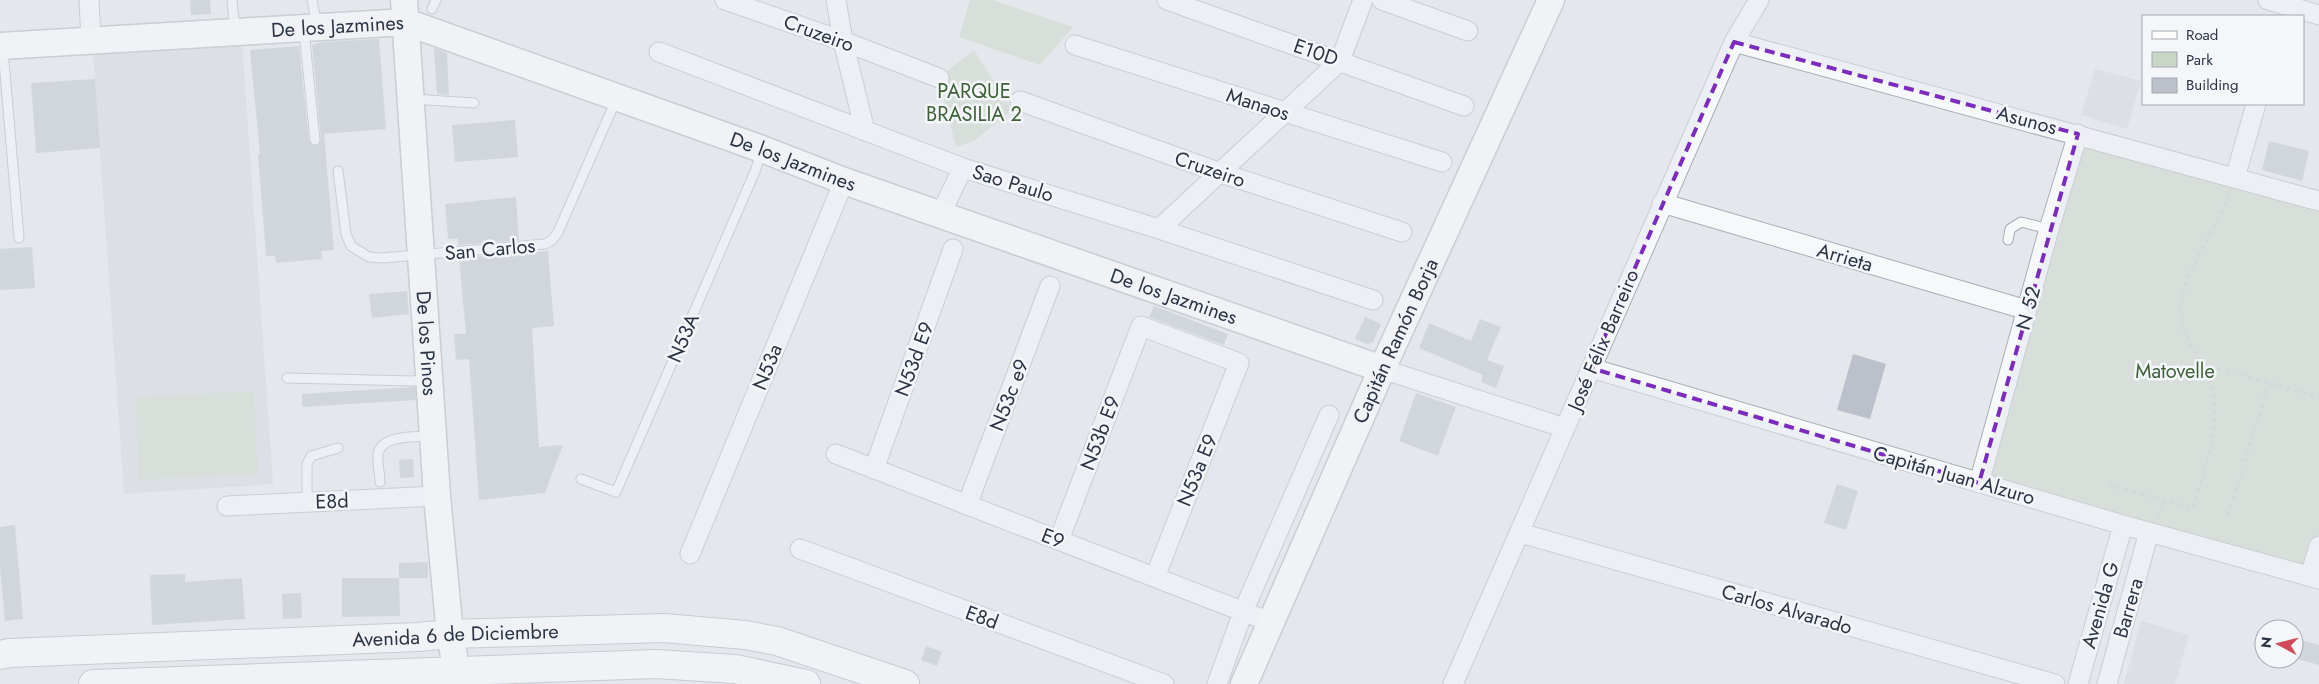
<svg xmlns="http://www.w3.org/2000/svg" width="2319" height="684" viewBox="0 0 2319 684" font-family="Jost,sans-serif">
  <rect width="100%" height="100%" fill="#e4e7ec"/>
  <path fill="#d2d6de" d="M 242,41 L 273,484 L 124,494 L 93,51 Z
    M 2095,69 L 2141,81 L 2127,129 L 2081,115 Z
    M 2141,621 L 2189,635 L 2175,684 L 2124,684 Z"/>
  <path fill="#c9d6c5" d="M 970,0 L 993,0 L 1073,27 L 1040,65 L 959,37 Z
    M 974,50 L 1012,110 L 974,141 L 956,147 L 939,78 Z
    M 2080,137 L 2319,206 L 2319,569 L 1980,480 Z
    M 254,391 L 258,474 L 139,480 L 135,397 Z"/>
  <path fill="#bbc0ca" d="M 190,0 L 210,0 L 211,14 L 191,15 Z
    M 379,39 L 386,129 L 324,134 L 334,250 L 321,251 L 322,259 L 276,263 L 275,256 L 266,256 L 258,154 L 260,154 L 250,50 L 299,46 L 309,141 L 315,146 L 319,145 L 321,139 L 312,45 L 323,42 Z
    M 434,48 L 447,53 L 449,95 L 437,94 Z
    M 95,79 L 100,148 L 36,153 L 31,83 Z
    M 515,120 L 518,157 L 455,162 L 452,125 Z
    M 2269,141 L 2309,151 L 2302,181 L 2262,170 Z
    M 516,197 L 519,240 L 458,245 L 458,238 L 448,239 L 445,204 Z
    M 32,247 L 35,288 L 0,290 L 0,249 Z
    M 548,251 L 554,326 L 532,328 L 539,447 L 563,445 L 545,493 L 479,500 L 469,359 L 456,360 L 454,334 L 466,334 L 459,258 Z
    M 407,291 L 409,314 L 372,318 L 369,294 Z
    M 1154,306 L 1228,334 L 1224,345 L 1149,317 Z
    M 1365,317 L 1381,324 L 1373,342 L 1367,344 L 1355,339 Z
    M 1480,319 L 1501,327 L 1487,360 L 1504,366 L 1496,388 L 1481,382 L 1483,375 L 1419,348 L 1429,323 L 1471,341 Z
    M 1853,354 L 1886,364 L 1870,419 L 1837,410 Z
    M 415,387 L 416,400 L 302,407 L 302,394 Z
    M 1416,393 L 1456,407 L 1438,456 L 1399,441 Z
    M 413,459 L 414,477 L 400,478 L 399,460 Z
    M 1837,484 L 1858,491 L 1846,530 L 1824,523 Z
    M 15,525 L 23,619 L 5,621 L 0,566 L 0,527 Z
    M 428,562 L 428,578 L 399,578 L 399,563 Z
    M 185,574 L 185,582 L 242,578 L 245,619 L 152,625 L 150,575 Z
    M 342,578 L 399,578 L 400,616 L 342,617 Z
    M 301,593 L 302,618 L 283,619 L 282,594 Z
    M 2294,638 L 2319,645 L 2319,665 L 2294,658 Z
    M 926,646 L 942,652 L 937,666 L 921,660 Z"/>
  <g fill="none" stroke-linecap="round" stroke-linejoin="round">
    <g stroke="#a9aeb7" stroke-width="11">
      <path id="lane" d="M 232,0 L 235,30
        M 312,0 L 317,25
        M 432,9 L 436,0
        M 304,31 L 315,140
        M 3,49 L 19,238
        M 413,99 L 474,103
        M 338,171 L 346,234 L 351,246 L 369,257 L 383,258 L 545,244 L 552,240 L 558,232 L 616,100
        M 2008,240 L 2010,229 L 2021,222 L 2049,229
        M 287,378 L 413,381 L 426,379
        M 581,479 L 616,492 L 756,169 L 761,152
        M 380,482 C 380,474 377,463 378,454 C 381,435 415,437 430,436
        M 307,502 L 307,464 L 311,456 L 338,448"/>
    </g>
    <g stroke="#a9aeb7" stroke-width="21">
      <path id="street" d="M 89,0 L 91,40
        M 725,0 L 843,41 L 939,78
        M 836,0 L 843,41 L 865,131
        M 1167,0 L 1464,106
        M 1382,0 L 1468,31
        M 2268,0 L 2319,15
        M 1734,42 L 2319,201
        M 1075,45 L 1442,162
        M 659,52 L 963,168 L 1159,229 L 1373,300
        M 1020,101 L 1218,172 L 1402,232
        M 2235,178 L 2256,104
        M 1662,203 L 2027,310
        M 940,215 L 963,168
        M 1159,229 L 1340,61 L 1363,0
        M 1591,368 L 2123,525 L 2319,579
        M 1382,369 L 1565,428
        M 836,454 L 1270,622
        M 874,469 L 953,249
        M 1979,483 L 2049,229 L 2078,134
        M 967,505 L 1050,286
        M 227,506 L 437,496
        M 1520,533 L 2055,684
        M 1059,540 L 1141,326 L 1239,363 L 1155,577
        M 800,549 L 1164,684
        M 690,554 L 844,181
        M 2310,576 L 2319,546
        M 1217,684 L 1243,612 L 1329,415
        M 1453,684 L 1734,42 L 1759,0
        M 2078,684 L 2123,525
        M 2107,684 L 2149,532"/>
    </g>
    <g stroke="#a9aeb7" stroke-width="29">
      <g id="secondary">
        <path id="s1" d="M 404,0 L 437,496 L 450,634 L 459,684"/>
        <path id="s2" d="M 0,46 L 406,22 L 762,149 L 844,181 L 1382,369"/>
        <path id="s3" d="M 1244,684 L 1382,369 L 1551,0"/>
      </g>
    </g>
    <g stroke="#a3abb8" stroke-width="30">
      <g id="primary">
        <path id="s4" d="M 0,655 L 9,653 L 418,637 L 450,634 L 664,628 L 745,635 L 777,641 L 905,684"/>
        <path d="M 93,684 L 656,664 L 735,669 L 806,684"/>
      </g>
    </g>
    <path stroke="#c2c5cb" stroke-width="3" stroke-dasharray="4 4" stroke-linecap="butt" d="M 2202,364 L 2319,397
      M 2109,485 L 2193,508 C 2204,468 2226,415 2208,375 C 2197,351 2181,338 2181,309 C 2180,279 2218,226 2229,195
      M 2228,515 L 2269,383
      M 2158,519 L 2164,500"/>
    <use href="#lane" stroke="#f7f8fa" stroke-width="9"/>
    <use href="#street" stroke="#f7f8fa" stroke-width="19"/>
    <use href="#secondary" stroke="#fff" stroke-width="26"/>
    <use href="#primary" stroke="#fff" stroke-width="28"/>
  </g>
  <path d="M0 0H2319V684H0ZM 1734,42 L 2078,134 L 1979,483 L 1591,368 Z" fill="#e4e7ec" fill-opacity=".55" fill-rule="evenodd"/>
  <path fill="none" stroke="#7b2cbf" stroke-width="4" stroke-dasharray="10 6" stroke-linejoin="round" d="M 1734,42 L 2078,134 L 1979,483 L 1591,368 Z"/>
  <g text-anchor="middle" stroke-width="5" stroke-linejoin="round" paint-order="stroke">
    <g font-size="20" fill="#2b3445" stroke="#f4f6f9">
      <text dy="7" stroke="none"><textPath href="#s2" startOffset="338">De los Jazmines</textPath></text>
      <text transform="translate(819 33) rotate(20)" y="7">Cruzeiro</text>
      <text transform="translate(1316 52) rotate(19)" y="7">E10D</text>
      <text transform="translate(1258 104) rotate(18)" y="7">Manaos</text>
      <text transform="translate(2027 120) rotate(15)" y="7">Asunos</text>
      <text dy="7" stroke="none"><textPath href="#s2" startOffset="818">De los Jazmines</textPath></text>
      <text transform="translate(1210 169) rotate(19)" y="7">Cruzeiro</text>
      <text transform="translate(1013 183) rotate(17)" y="7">Sao Paulo</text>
      <text transform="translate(490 249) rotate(-5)" y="7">San Carlos</text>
      <text transform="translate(1845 257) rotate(16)" y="7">Arrieta</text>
      <text dy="7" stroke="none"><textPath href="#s2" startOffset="1222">De los Jazmines</textPath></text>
      <text transform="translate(2028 308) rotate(-75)" y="7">N 52</text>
      <text transform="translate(683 338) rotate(-67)" y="7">N53A</text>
      <text transform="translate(1603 340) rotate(-67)" y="7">José Félix Barreiro</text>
      <text dy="7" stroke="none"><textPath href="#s3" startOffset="375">Capitán Ramón Borja</textPath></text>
      <text dy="7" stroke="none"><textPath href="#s1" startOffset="344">De los Pinos</textPath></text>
      <text transform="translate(914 359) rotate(-70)" y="7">N53d E9</text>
      <text transform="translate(767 367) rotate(-68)" y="7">N53a</text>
      <text transform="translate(1009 395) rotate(-69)" y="7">N53c e9</text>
      <text transform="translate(1100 433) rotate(-69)" y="7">N53b E9</text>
      <text transform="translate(1197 470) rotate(-68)" y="7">N53a E9</text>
      <text transform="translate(1954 475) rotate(16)" y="7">Capitán Juan Alzuro</text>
      <text transform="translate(332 501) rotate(-2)" y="7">E8d</text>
      <text transform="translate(1053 538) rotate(21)" y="7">E9</text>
      <text transform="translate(2100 605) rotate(-74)" y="7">Avenida G</text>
      <text transform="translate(2128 608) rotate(-74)" y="7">Barrera</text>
      <text transform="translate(1787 609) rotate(16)" y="7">Carlos Alvarado</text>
      <text transform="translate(982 617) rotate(20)" y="7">E8d</text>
      <text dy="7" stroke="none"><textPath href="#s4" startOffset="456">Avenida 6 de Diciembre</textPath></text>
    </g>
    <g font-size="20" fill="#3f6138" stroke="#f4f6f9">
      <text x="974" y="98">PARQUE<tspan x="974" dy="23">BRASILIA 2</tspan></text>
      <text x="2175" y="378">Matovelle</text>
    </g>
  </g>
  <rect x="2142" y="15" width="162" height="90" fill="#f4f6f9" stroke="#a4a8b1"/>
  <rect x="2152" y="31" width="25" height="8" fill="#ffffff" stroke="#a4a8b1"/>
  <text x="2186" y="40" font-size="15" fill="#2b3445">Road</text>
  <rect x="2152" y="52" width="25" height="15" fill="#c9d6c5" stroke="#a4a8b1"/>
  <text x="2186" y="65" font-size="15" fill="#2b3445">Park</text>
  <rect x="2152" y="78" width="25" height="15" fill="#bbc0ca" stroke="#a4a8b1"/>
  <text x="2186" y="90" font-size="15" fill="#2b3445">Building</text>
  <g transform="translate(2279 644) rotate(277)"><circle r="24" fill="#f4f6f9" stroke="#a4a8b1"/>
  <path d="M0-4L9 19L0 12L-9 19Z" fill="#d1495b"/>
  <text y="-8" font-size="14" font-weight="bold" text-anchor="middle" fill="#2b3445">N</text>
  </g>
</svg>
